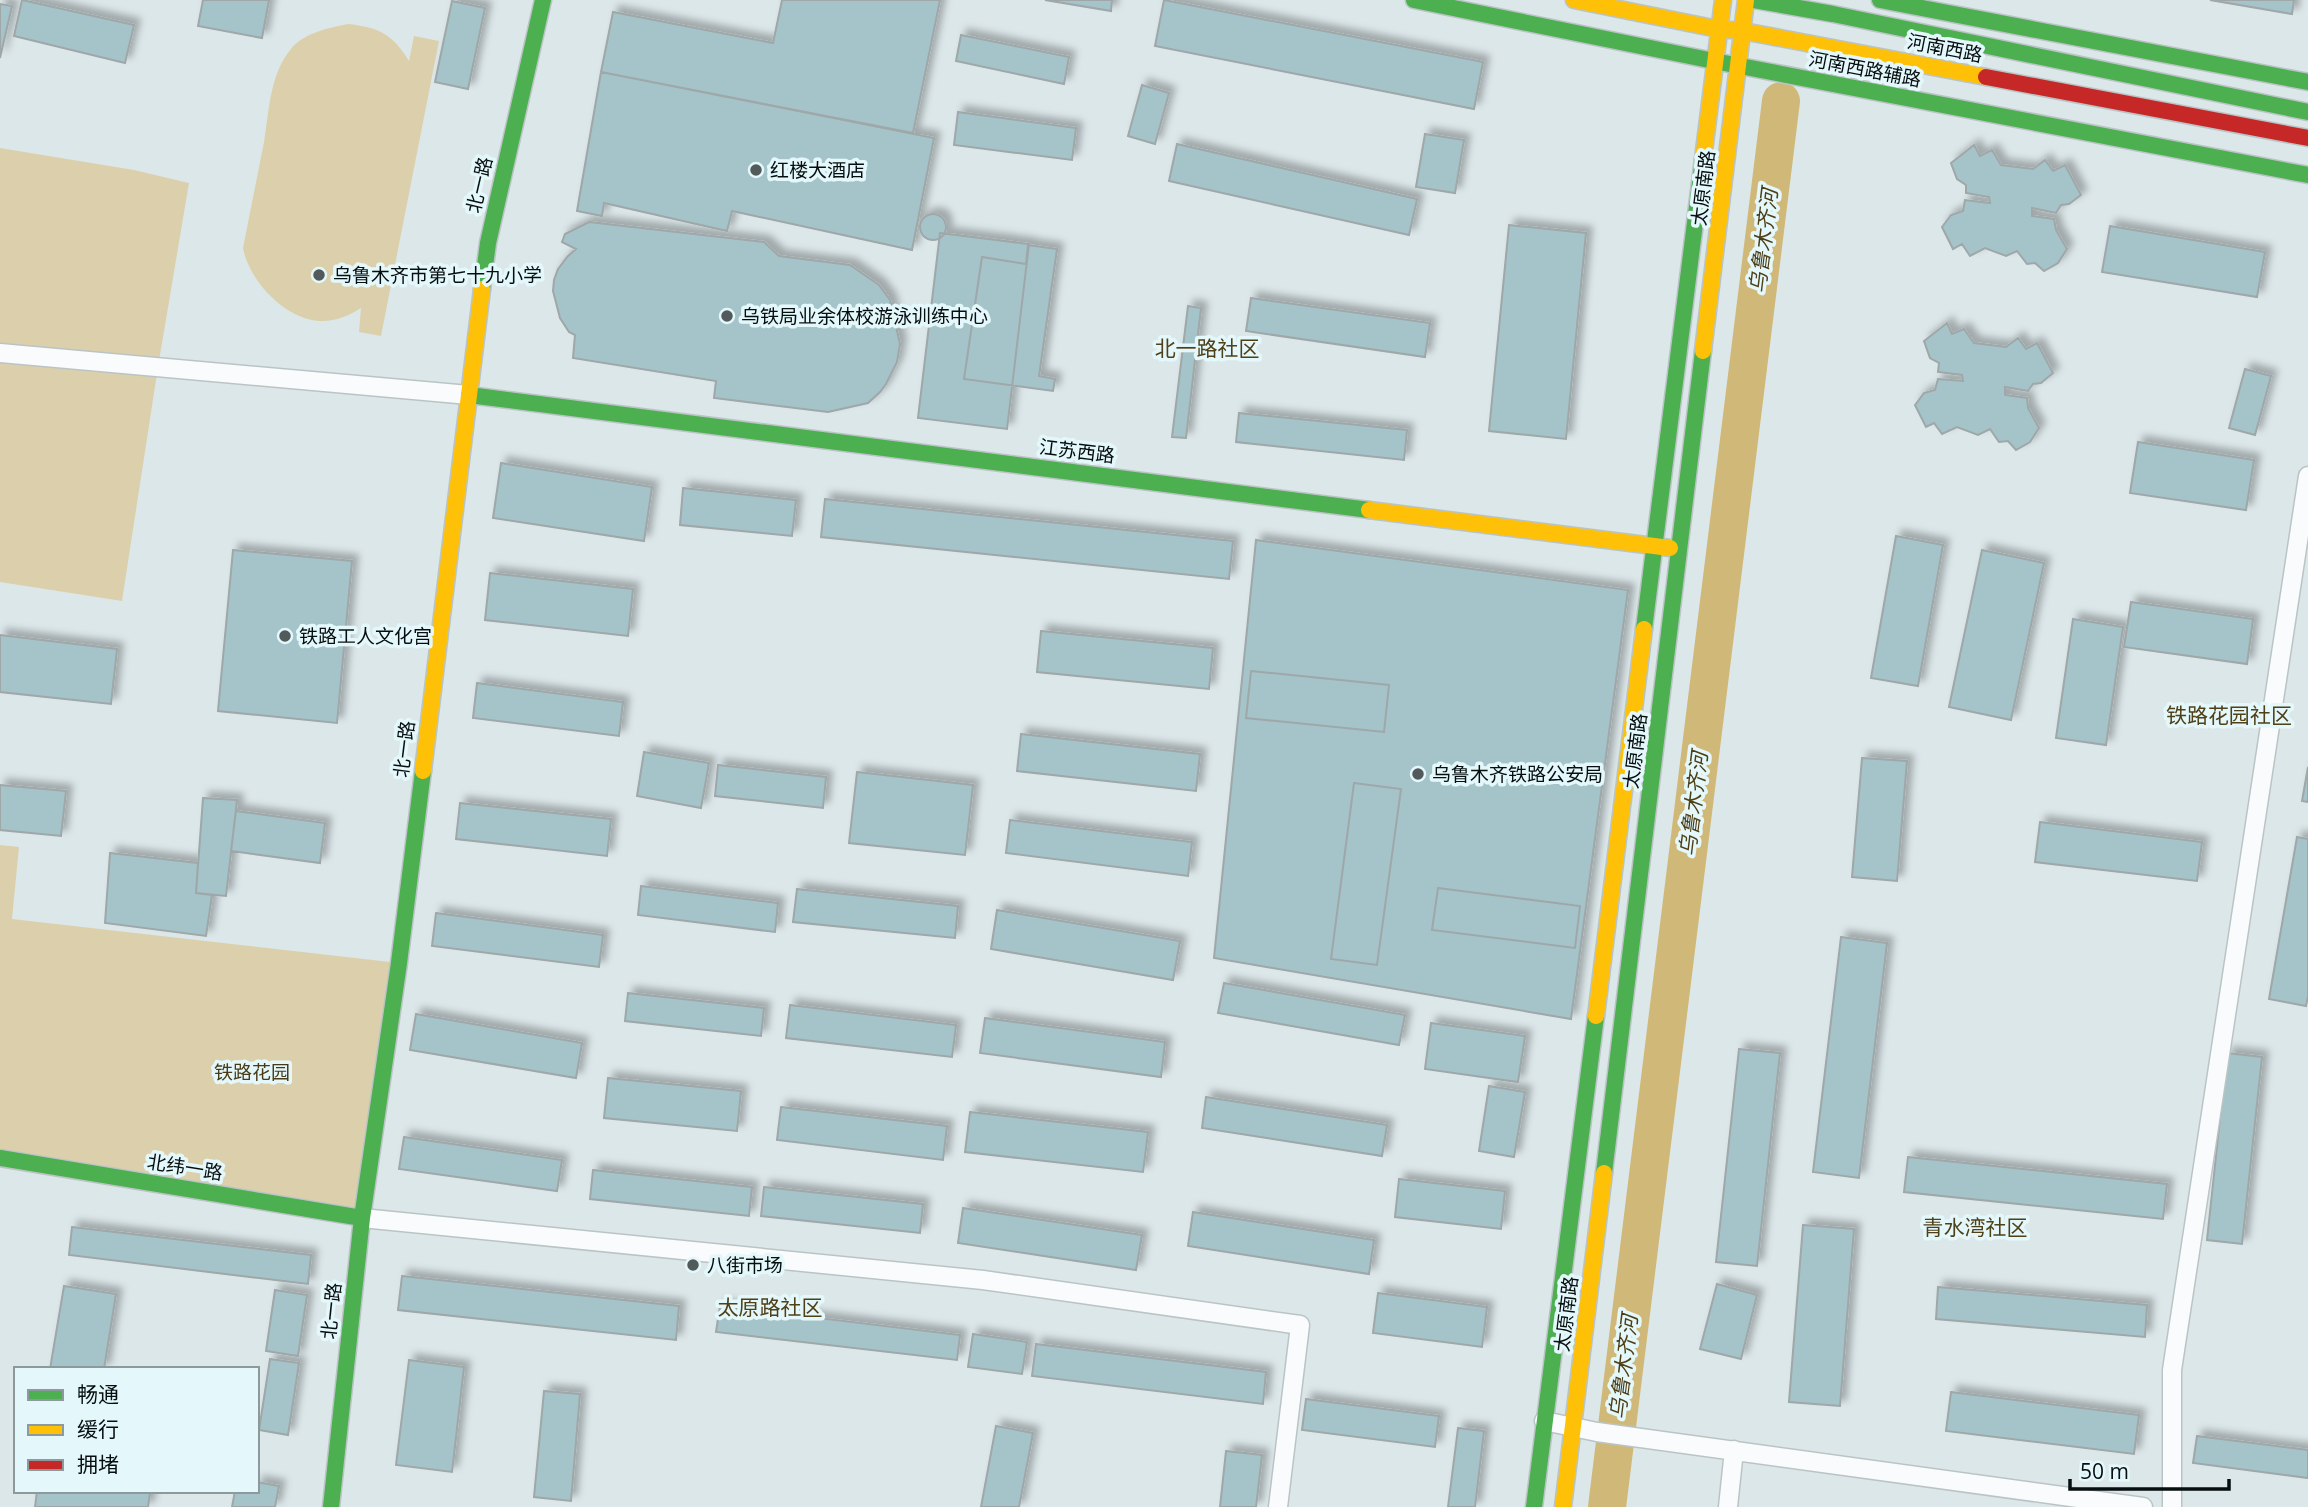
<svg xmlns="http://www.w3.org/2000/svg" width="2308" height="1507" viewBox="0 0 2308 1507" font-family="'Open Sans','Noto Sans SC',sans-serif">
  <defs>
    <filter id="shadow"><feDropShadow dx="6" dy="-6" stdDeviation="3.5" flood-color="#0004"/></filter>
  </defs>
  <rect width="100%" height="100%" fill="#dce7e9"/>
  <path fill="#dcd0ac" d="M 349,24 C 381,28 393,35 409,61 L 414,36 L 439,41 L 381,336 L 359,332 L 361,308 C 348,316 335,322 319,321 C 285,319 249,281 243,248 C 250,213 257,177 264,142 C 269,112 270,73 291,49 C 303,33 331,27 349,24 Z
    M 0,148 L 134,170 L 189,183 L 158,367 L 122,601 L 0,582 Z
    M 0,845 L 19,847 L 12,919 L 399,963 L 362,1218 L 0,1158 Z"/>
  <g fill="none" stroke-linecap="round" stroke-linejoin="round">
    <path stroke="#d0b978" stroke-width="38" d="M 1607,1507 L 1781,101"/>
  </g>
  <path fill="#a4c4c9" stroke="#9fa7a9" stroke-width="2" filter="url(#shadow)" d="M 22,0 L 134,25 L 125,63 L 14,36 Z
    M 203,0 L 269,0 L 262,38 L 198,26 Z
    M 782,0 L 940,0 L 913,133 L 601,72 L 613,12 L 773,43 Z
    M 1045,0 L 1112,0 L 1111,11 Z
    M 1164,0 L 1483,62 L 1474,109 L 1155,46 Z
    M 2210,0 L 2294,0 L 2292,14 Z
    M 452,1 L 485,8 L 468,89 L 435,82 Z
    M 0,4 L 12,6 L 0,58 Z
    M 961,35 L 1069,57 L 1064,84 L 956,61 Z
    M 601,72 L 934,138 L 912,250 L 732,211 L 727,231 L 604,203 L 602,216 L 577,211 Z
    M 1142,85 L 1169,93 L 1155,144 L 1128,136 Z
    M 958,112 L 1076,128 L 1072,160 L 954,145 Z
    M 1425,134 L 1464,140 L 1455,193 L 1416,187 Z
    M 1177,144 L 1417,199 L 1409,235 L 1169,181 Z
    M 1974,145 L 1980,156 L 1992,150 L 2001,165 L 2033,169 L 2045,160 L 2053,171 L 2065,165 L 2081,195 L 2069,204 L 2061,205 L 2056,213 L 2032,208 L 2032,216 L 2054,219 L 2056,230 L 2067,249 L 2058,263 L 2044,271 L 2035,263 L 2027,264 L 2017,251 L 2006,256 L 1985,248 L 1970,256 L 1962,244 L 1953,249 L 1942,227 L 1951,215 L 1963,211 L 1965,200 L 1990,203 L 1989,197 L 1966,193 L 1966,185 L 1957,179 L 1951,163 Z
    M920 227a13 13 0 1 1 26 0a13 13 0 1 1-26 0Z
    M 589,222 L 764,242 L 779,256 L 850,265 L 879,285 L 890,300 L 900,344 L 897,362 L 886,384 L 880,392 L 868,403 L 828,412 L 714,398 L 716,381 L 573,358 L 575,335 L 569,332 L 560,318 L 553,291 L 554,280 L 558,269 L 568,256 L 576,249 L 562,242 L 565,234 Z
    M 1509,225 L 1586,233 L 1566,439 L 1489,431 Z
    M 2110,226 L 2265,252 L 2257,297 L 2102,272 Z
    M 940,233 L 1029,244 L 1007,429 L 918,418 Z
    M 1028,245 L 1057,249 L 1039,376 L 1055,379 L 1053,391 L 964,379 L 982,257 L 1026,264 Z
    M 1251,298 L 1430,323 L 1425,357 L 1246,331 Z
    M 1188,306 L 1201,308 L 1186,438 L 1172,437 Z
    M 1947,323 L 1952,334 L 1964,329 L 1974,343 L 2006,347 L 2018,338 L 2026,349 L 2037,343 L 2053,373 L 2041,383 L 2033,384 L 2028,391 L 2005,387 L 2005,395 L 2027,398 L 2028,408 L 2039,428 L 2030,442 L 2016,450 L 2008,441 L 1999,442 L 1990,429 L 1978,435 L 1957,427 L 1942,434 L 1934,423 L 1926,427 L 1915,405 L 1924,393 L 1935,390 L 1938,379 L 1963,381 L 1962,375 L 1938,372 L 1939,363 L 1930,358 L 1924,341 Z
    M 2245,369 L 2271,376 L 2255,435 L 2229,428 Z
    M 1239,413 L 1407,430 L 1404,460 L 1236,442 Z
    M 2138,442 L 2254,460 L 2246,510 L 2130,493 Z
    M 501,463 L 652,487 L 644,541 L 493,518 Z
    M 683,488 L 796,500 L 792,536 L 680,525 Z
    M 825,499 L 1233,541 L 1229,579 L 821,537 Z
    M 1896,536 L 1943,545 L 1918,686 L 1871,678 Z
    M 1256,540 L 1628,590 L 1571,1019 L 1214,958 Z
    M 233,550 L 352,561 L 337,723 L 218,711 Z
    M 1982,550 L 2044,563 L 2011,720 L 1949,707 Z
    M 490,573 L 633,589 L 628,636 L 485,620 Z
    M 2131,602 L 2253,619 L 2247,664 L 2124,647 Z
    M 2073,619 L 2123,627 L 2106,745 L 2056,738 Z
    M 1041,631 L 1213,648 L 1209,689 L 1037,672 Z
    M 0,635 L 117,649 L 111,704 L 0,692 Z
    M 1251,671 L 1389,685 L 1384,732 L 1246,718 Z
    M 477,683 L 623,702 L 619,736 L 473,718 Z
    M 1021,734 L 1200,754 L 1196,791 L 1017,771 Z
    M 644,752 L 709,763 L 701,808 L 637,796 Z
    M 1862,758 L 1907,761 L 1897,881 L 1852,877 Z
    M 718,765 L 826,777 L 823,808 L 715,796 Z
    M 2308,767 L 2308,802 L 2302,801 Z
    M 857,772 L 973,785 L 965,855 L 849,843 Z
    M 1354,783 L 1401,789 L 1377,965 L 1331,959 Z
    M 0,785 L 66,791 L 61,836 L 0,830 Z
    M 203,798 L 237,800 L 226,896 L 196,893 Z
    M 460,803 L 611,819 L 607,856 L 456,839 Z
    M 236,811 L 325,823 L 320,863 L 231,851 Z
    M 1010,820 L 1192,842 L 1188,876 L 1006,853 Z
    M 2040,822 L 2202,842 L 2197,881 L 2035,862 Z
    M 2297,837 L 2308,839 L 2308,996 L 2306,1006 L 2269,999 Z
    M 110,853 L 198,863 L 196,893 L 212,895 L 206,936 L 105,923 Z
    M 641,886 L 778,903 L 775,932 L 638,915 Z
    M 1438,888 L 1580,906 L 1575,948 L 1432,930 Z
    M 797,889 L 958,906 L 955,938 L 793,922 Z
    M 997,910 L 1180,941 L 1173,980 L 991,949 Z
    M 436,913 L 603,935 L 599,967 L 432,946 Z
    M 1841,937 L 1887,943 L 1859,1178 L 1813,1172 Z
    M 1224,983 L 1405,1015 L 1399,1045 L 1218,1013 Z
    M 628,993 L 764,1008 L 761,1036 L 625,1021 Z
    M 790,1005 L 956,1025 L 952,1057 L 786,1038 Z
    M 416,1014 L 582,1043 L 576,1078 L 410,1050 Z
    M 985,1018 L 1165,1042 L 1161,1077 L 980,1053 Z
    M 1431,1023 L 1525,1036 L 1518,1082 L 1425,1069 Z
    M 1739,1049 L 1780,1053 L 1757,1266 L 1716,1262 Z
    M 2227,1053 L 2262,1057 L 2242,1244 L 2207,1240 Z
    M 608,1078 L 741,1091 L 737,1131 L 604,1118 Z
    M 1489,1086 L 1525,1092 L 1514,1157 L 1479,1151 Z
    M 1206,1097 L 1387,1125 L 1382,1156 L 1202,1128 Z
    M 781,1107 L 947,1126 L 943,1160 L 777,1140 Z
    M 970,1112 L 1148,1132 L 1143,1172 L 965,1152 Z
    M 404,1137 L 562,1160 L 557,1191 L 399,1169 Z
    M 1908,1157 L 2167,1184 L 2163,1219 L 1904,1192 Z
    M 593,1170 L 752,1187 L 749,1216 L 590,1199 Z
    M 1399,1179 L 1505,1191 L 1501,1229 L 1395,1217 Z
    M 764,1187 L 923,1204 L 920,1233 L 761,1216 Z
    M 963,1208 L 1142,1235 L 1136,1270 L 958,1243 Z
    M 1193,1212 L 1374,1240 L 1369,1274 L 1188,1246 Z
    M 1803,1225 L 1854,1229 L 1840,1406 L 1789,1402 Z
    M 72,1227 L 311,1255 L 308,1284 L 69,1255 Z
    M 402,1276 L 679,1306 L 676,1340 L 398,1310 Z
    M 1717,1284 L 1757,1295 L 1741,1359 L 1700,1349 Z
    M 64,1286 L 116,1294 L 104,1369 L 50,1369 Z
    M 1938,1287 L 2147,1305 L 2145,1337 L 1936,1319 Z
    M 275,1290 L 307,1295 L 298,1356 L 266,1351 Z
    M 1378,1293 L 1487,1307 L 1482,1347 L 1373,1333 Z
    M 720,1306 L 960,1335 L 957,1360 L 716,1332 Z
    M 973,1334 L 1027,1342 L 1022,1374 L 968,1367 Z
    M 1036,1344 L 1266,1372 L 1263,1404 L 1032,1376 Z
    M 270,1359 L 299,1363 L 288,1435 L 259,1430 Z
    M 409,1360 L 464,1367 L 452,1472 L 396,1465 Z
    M 544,1391 L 580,1394 L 571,1501 L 534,1497 Z
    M 1951,1392 L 2139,1415 L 2134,1454 L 1946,1431 Z
    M 1306,1399 L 1439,1416 L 1435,1447 L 1302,1430 Z
    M 996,1426 L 1033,1433 L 1019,1507 L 981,1507 Z
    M 1458,1428 L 1484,1431 L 1475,1507 L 1448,1507 Z
    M 2197,1436 L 2308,1450 L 2308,1478 L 2193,1463 Z
    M 1226,1451 L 1262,1455 L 1256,1507 L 1220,1507 Z
    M 257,1482 L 279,1486 L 275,1507 L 232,1507 L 235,1491 L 257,1491 Z
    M 37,1491 L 137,1491 L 150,1493 L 148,1507 L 35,1507 Z"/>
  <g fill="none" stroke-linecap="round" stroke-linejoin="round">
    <g stroke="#bbc4c5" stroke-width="21">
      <path id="street" d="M 0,353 L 469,395
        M 362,1218 L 983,1280 L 1300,1325 L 1278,1507
        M 1544,1421 L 1597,1432 L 2143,1507
        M 1728,1507 L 1734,1450
        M 2172,1507 L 2172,1370 L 2308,476"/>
    </g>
    <g stroke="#bbc4c5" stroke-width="19">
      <path id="fast" d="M 1414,0 L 1714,61 L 2308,175
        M 1754,0 L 1833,14 L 2308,112
        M 1880,0 L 2308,82
        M 482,289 L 488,243 L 543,0
        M 469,395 L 1369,510
        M 1644,629 L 1703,159
        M 0,1158 L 362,1218
        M 1604,1173 L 1703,351
        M 331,1507 L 362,1218 L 399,963 L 423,771
        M 1534,1507 L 1596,1016"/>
    </g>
    <g stroke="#bbc4c5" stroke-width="19">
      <path id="slow" d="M 1574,0 L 1718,29 L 1743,31 L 1986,77
        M 1703,159 L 1723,0
        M 1703,351 L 1746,0
        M 1369,510 L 1670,548
        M 423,771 L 482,289
        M 1596,1016 L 1644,629
        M 1563,1507 L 1604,1173"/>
    </g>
    <g stroke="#bbc4c5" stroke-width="19">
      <path id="jam" d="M 1986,77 L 2308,138"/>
    </g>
    <use href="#street" stroke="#fafbfc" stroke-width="18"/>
    <use href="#fast" stroke="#4caf50" stroke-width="16"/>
    <use href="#slow" stroke="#ffc107" stroke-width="16"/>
    <use href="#jam" stroke="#c62828" stroke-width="16"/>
  </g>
  <g fill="#525a5b" stroke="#e4f8fc" stroke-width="2.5">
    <circle cx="756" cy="170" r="7"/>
    <circle cx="319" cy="275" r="7"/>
    <circle cx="727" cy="316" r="7"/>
    <circle cx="285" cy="636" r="7"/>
    <circle cx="1418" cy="774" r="7"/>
    <circle cx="693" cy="1265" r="7"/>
  </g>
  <g text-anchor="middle" stroke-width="7" stroke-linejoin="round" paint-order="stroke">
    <g font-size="19" fill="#070e0f" stroke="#e4f8fc">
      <text transform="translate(1945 48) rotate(11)" y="7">河南西路</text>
      <text transform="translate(1865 69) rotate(11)" y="7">河南西路辅路</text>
      <text transform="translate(479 185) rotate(-77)" y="7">北一路</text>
      <text transform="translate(1703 188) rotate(-83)" y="7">太原南路</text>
      <text transform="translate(1077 451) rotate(7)" y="7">江苏西路</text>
      <text transform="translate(404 749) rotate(-83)" y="7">北一路</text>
      <text transform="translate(1635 751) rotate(-83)" y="7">太原南路</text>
      <text transform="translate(185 1167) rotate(9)" y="7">北纬一路</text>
      <text transform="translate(331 1311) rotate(-84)" y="7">北一路</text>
      <text transform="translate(1566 1314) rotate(-83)" y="7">太原南路</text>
    </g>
    <g font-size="19" fill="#070e0f" stroke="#e4f8fc" text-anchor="start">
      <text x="770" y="177">红楼大酒店</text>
      <text x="333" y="282">乌鲁木齐市第七十九小学</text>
      <text x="741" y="323">乌铁局业余体校游泳训练中心</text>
      <text x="299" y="643">铁路工人文化宫</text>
      <text x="1432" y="781">乌鲁木齐铁路公安局</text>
      <text x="707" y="1272">八街市场</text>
    </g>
    <g font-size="19" fill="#4a3a13" stroke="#e4f8fc">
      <text x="252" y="1079">铁路花园</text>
    </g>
    <g font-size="21" font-style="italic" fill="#4e3e16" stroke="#e4f8fc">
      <text transform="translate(1764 241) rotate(-83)" y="7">乌鲁木齐河</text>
      <text transform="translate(1694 804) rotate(-83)" y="7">乌鲁木齐河</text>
      <text transform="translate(1624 1367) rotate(-83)" y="7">乌鲁木齐河</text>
    </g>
    <g font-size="21" fill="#504018" stroke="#e4f8fc">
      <text x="1207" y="356">北一路社区</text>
      <text x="2229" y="723">铁路花园社区</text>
      <text x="1975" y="1235">青水湾社区</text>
      <text x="770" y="1315">太原路社区</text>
    </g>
  </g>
  <rect x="14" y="1367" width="245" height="126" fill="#e4f8fc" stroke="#8c9a9d" stroke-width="2"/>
  <rect x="28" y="1390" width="35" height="10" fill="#4caf50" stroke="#8c9a9d" stroke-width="2"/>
  <text x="77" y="1402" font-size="21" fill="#070e0f">畅通</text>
  <rect x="28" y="1425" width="35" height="10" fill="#ffc107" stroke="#8c9a9d" stroke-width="2"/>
  <text x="77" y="1437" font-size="21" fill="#070e0f">缓行</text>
  <rect x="28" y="1460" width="35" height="10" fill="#c62828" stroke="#8c9a9d" stroke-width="2"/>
  <text x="77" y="1472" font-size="21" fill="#070e0f">拥堵</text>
  <path d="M2070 1479v10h159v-10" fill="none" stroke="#070e0f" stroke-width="3.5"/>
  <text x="2080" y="1479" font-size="21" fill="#070e0f" stroke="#e4f8fc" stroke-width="5" paint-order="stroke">50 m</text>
</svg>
